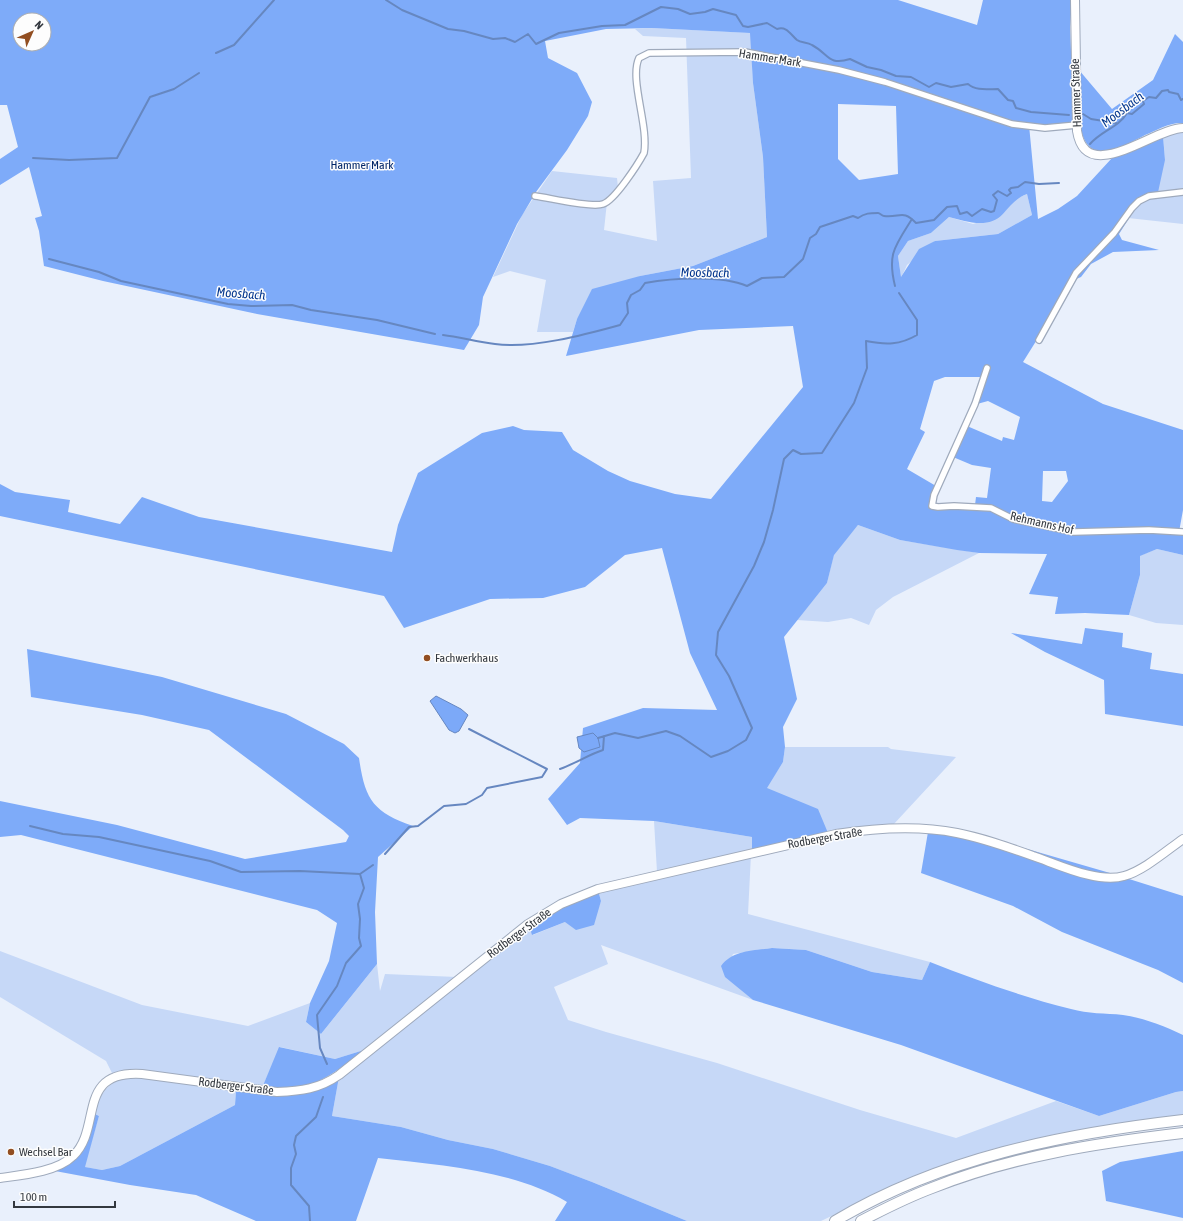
<svg xmlns="http://www.w3.org/2000/svg" width="1183" height="1221" viewBox="0 0 1183 1221" font-family="'Asap Condensed',sans-serif">
  <rect width="100%" height="100%" fill="#e9f0fc"/>
  <path fill="#c6d8f7" d="M 652,28 L 751,33 L 753,83 L 763,157 L 767,237 L 693,266 L 640,276 L 577,319 L 573,332 L 537,332 L 546,280 L 510,271 L 493,277 L 522,215 L 552,171 L 617,178 L 618,188 L 607,202 L 604,230 L 657,241 L 653,181 L 691,178 L 686,38 L 643,36 L 635,29 Z
    M 1183,129 L 1183,224 L 1128,218 L 1165,160 L 1163,135 Z
    M 1027,194 L 1032,215 L 998,234 L 935,241 L 907,265 L 901,278 L 898,256 L 908,241 L 931,233 L 949,217 L 973,224 L 1002,215 L 1015,199 Z
    M 858,525 L 900,540 L 979,553 L 893,597 L 876,610 L 869,625 L 851,618 L 828,622 L 797,620 L 827,583 L 834,554 Z
    M 1157,549 L 1183,555 L 1183,625 L 1156,623 L 1129,615 L 1140,575 L 1139,556 Z
    M 785,747 L 888,747 L 891,749 L 956,757 L 893,825 L 828,833 L 766,788 L 783,762 Z
    M 654,821 L 752,837 L 752,851 L 657,872 Z
    M 751,854 L 748,914 L 930,962 L 922,980 L 872,972 L 806,950 L 772,948 L 733,954 L 725,976 L 753,1000 L 601,945 L 608,964 L 554,987 L 568,1020 L 606,1032 L 717,1063 L 860,1110 L 956,1138 L 1056,1101 L 1099,1116 L 1176,1092 L 1183,1091 L 1183,1115 L 1056,1134 L 993,1149 L 920,1174 L 821,1221 L 687,1221 L 592,1182 L 550,1166 L 493,1149 L 448,1140 L 401,1127 L 332,1116 L 339,1077 L 529,925 L 533,935 L 565,922 L 594,919 L 601,901 L 598,890 Z
    M 0,951 L 142,1005 L 248,1026 L 310,1003 L 306,1022 L 321,1034 L 377,964 L 380,991 L 385,974 L 457,977 L 364,1050 L 335,1059 L 280,1047 L 262,1088 L 136,1070 L 126,1070 L 112,1073 L 106,1061 L 0,997 Z
    M 124,1077 L 139,1077 L 236,1091 L 235,1105 L 120,1166 L 102,1170 L 84,1167 L 99,1116 L 93,1113 C 102,1094 104,1086 124,1077 Z"/>
  <path fill="#7eabf9" fill-rule="evenodd" d="M 0,0 L 898,0 L 977,25 L 983,0 L 1072,0 L 1070,27 L 1074,123 L 1029,125 L 1038,219 L 1058,209 L 1077,196 L 1112,158 L 1163,136 L 1165,160 L 1157,197 L 1138,204 L 1119,234 L 1122,240 L 1159,250 L 1113,252 L 1091,264 L 1081,277 L 1069,282 L 1053,314 L 1023,362 L 1103,404 L 1183,430 L 1183,510 L 1179,532 L 1183,533 L 1183,555 L 1157,549 L 1140,556 L 1140,575 L 1129,615 L 1085,613 L 1055,614 L 1058,597 L 1029,594 L 1047,554 L 979,553 L 957,550 L 900,540 L 858,525 L 834,555 L 827,583 L 784,637 L 797,699 L 783,727 L 785,747 L 783,762 L 767,788 L 818,809 L 828,833 L 752,851 L 752,837 L 654,821 L 580,818 L 567,825 L 548,799 L 580,763 L 583,728 L 643,708 L 717,710 L 690,653 L 662,548 L 625,555 L 585,587 L 543,598 L 490,599 L 404,628 L 384,596 L 0,516 L 0,484 L 15,492 L 70,500 L 68,512 L 120,524 L 142,497 L 199,517 L 392,552 L 398,525 L 418,473 L 482,433 L 513,426 L 524,430 L 562,432 L 573,450 L 608,471 L 630,481 L 675,494 L 711,499 L 803,387 L 793,326 L 699,330 L 566,356 L 577,319 L 592,289 L 640,276 L 693,266 L 767,237 L 763,157 L 753,83 L 750,33 L 652,28 L 606,29 L 545,41 L 548,58 L 577,73 L 592,102 L 588,116 L 567,150 L 536,192 L 517,224 L 483,297 L 479,325 L 464,350 L 257,314 L 103,281 L 44,266 L 39,231 L 35,218 L 42,216 L 29,167 L 0,185 L 0,159 L 18,147 L 7,105 L 0,105 ZM 20,20 L 44,20 L 44,44 L 20,44 ZM 838,104 L 896,106 L 898,174 L 859,180 L 838,159 ZM 1027,194 L 1032,215 L 998,234 L 935,241 L 919,249 L 901,277 L 898,256 L 908,241 L 931,233 L 949,217 C 967,222 989,229 1003,214 C 1011,205 1016,198 1027,194 ZM 945,377 L 982,377 L 974,404 L 936,486 L 907,469 L 925,432 L 920,429 L 934,381 ZM 988,401 L 1020,417 L 1014,440 L 1003,437 L 1002,441 L 967,426 L 977,404 ZM 953,457 L 972,465 L 991,468 L 987,498 L 976,497 L 975,505 L 938,506 L 934,504 ZM 1043,471 L 1066,471 L 1068,481 L 1052,502 L 1042,501 Z
    M 1175,34 L 1183,42 L 1183,123 C 1170,122 1157,130 1145,135 C 1132,142 1117,150 1102,151 C 1072,153 1079,90 1079,70 L 1112,109 L 1153,80 Z
    M 1085,628 L 1123,633 L 1122,647 L 1152,653 L 1150,669 L 1183,674 L 1183,726 L 1105,714 L 1104,680 L 1045,652 L 1011,633 L 1082,644 Z
    M 27,649 L 162,677 L 286,714 L 344,744 L 359,758 C 365,800 373,812 413,826 L 378,857 L 375,912 L 377,964 L 321,1034 L 306,1022 L 310,1003 L 329,961 L 337,923 L 317,910 L 21,835 L 0,837 L 0,801 L 117,825 L 245,859 L 346,842 L 349,836 L 343,830 L 209,730 L 142,715 L 31,697 Z
    M 928,832 L 996,840 L 1110,873 L 1183,896 L 1183,983 L 1158,970 L 1062,932 L 1013,906 L 921,873 Z
    M 598,890 L 601,901 L 594,925 L 576,930 L 565,922 L 532,935 L 529,925 L 536,919 Z
    M 772,948 L 806,950 L 872,972 L 922,980 L 930,962 C 976,980 1023,997 1071,1009 C 1088,1014 1105,1013 1123,1015 C 1144,1018 1164,1026 1183,1035 L 1183,1091 L 1176,1092 L 1099,1116 L 901,1045 L 753,1000 L 725,977 L 721,966 C 733,950 753,951 772,948 Z
    M 279,1047 L 335,1059 L 364,1050 C 342,1067 324,1083 296,1088 C 285,1090 273,1088 262,1088 Z
    M 339,1077 L 332,1116 L 401,1127 L 448,1140 L 493,1149 L 550,1166 L 592,1182 L 687,1221 L 555,1221 L 567,1202 C 513,1170 439,1165 378,1158 L 356,1221 L 256,1221 L 196,1195 L 130,1185 L 55,1171 C 83,1157 87,1142 93,1113 L 99,1116 L 85,1167 L 102,1170 L 120,1166 L 235,1105 L 236,1091 C 274,1094 306,1102 339,1077 Z
    M 1183,1151 L 1183,1218 L 1106,1201 L 1102,1171 L 1120,1162 Z"/>
  <path fill="#7ca9f8" stroke="#6687c0" d="M 436,696 L 461,709 L 468,715 L 459,731 L 455,733 L 449,730 L 430,701 Z
    M 593,733 L 598,738 L 600,747 L 584,752 L 579,748 L 577,737 Z"/>
  <g fill="none" stroke-linecap="round" stroke-linejoin="round">
    <path stroke="#6687c0" stroke-width="2" d="M 386,0 L 402,10 L 448,29 L 464,31 L 493,39 L 505,38 L 515,42 L 528,34 L 536,44 L 559,33 L 602,26 L 625,25 L 661,7 L 678,9 L 690,14 L 705,12 L 713,9 L 736,15 L 743,26 L 748,27 L 767,23 L 777,29 C 787,26 790,34 797,40 C 801,43 807,42 812,45 C 829,54 828,66 850,59 L 867,67 L 881,70 L 896,76 L 911,77 L 929,87 L 936,83 L 951,87 L 968,84 C 976,91 987,89 998,89 L 1008,100 L 1013,101 L 1016,108 L 1031,112 L 1069,115
      M 216,53 L 234,45 L 274,0
      M 1083,114 L 1091,119 L 1116,123
      M 1090,144 C 1101,131 1119,127 1127,113 L 1132,114 L 1144,104 L 1143,101 L 1149,97 L 1156,98 L 1162,91 L 1168,90 L 1169,92 L 1178,94 L 1181,100 L 1183,99
      M 33,158 L 69,160 L 117,158 L 150,97 L 174,89 L 199,73
      M 49,259 L 99,272 L 121,281 L 228,304 L 251,306 L 292,305 L 311,310 L 377,320 L 435,334
      M 895,286 C 887,254 895,246 912,219
      M 443,335 C 460,337 477,342 495,344 C 531,349 584,335 620,325 L 628,313 L 627,303 L 631,295 L 640,290 L 645,283 C 672,278 722,275 747,286 L 762,278 L 784,277 L 803,259 L 810,238 L 816,234 L 820,227 L 853,216 L 858,218 C 865,213 870,213 878,213 C 880,213 882,216 884,216 C 900,218 903,209 916,223 L 934,220 L 947,207 L 957,206 L 960,214 L 967,212 L 972,216 L 982,209 L 991,212 L 994,211 L 997,200 L 993,195 L 998,191 L 1007,196 L 1011,193 L 1009,190 L 1011,188 L 1018,187 L 1025,182 L 1039,184 L 1059,183
      M 598,738 L 615,733 L 638,738 L 666,731 L 680,736 L 711,757 L 728,751 L 746,740 L 752,728 L 729,676 L 716,655 L 718,632 L 754,566 L 764,542 L 773,510 L 784,459 L 793,450 L 801,454 L 822,453 L 854,403 L 867,368 L 866,341 C 886,345 900,345 917,335 L 917,320 L 899,293
      M 560,769 C 574,764 590,754 603,750 L 604,736
      M 30,826 L 63,834 L 99,837 L 210,861 L 241,872 L 300,871 L 360,874 L 373,865
      M 385,854 L 409,827 L 418,826 L 444,806 L 466,804 L 482,795 L 487,788 L 542,777 L 547,769 L 469,729
      M 327,1064 L 320,1048 L 317,1015 L 337,986 L 346,963 L 361,946 L 359,938 L 360,919 L 358,904 L 364,888 L 360,874
      M 310,1221 L 309,1206 L 291,1185 L 291,1168 L 296,1154 L 294,1145 L 296,1136 L 316,1117 L 323,1097"/>
    <g stroke="#9faabc" stroke-width="8">
      <path id="street" d="M 535,196 C 550,198 592,208 603,204 C 615,200 638,164 644,153 C 649,126 629,79 639,58 L 649,53 L 745,52 L 839,70 L 885,82 L 1012,124 L 1045,128 L 1077,125
        M 1039,340 L 1076,273 L 1114,233 L 1132,208 L 1139,201 L 1149,196 L 1183,192
        M 987,368 L 975,404 L 934,495 L 932,506 L 938,507 L 954,506 L 991,508 L 1013,519 L 1074,532 L 1149,530 L 1183,532"/>
    </g>
    <g stroke="#9faabc" stroke-width="10">
      <path id="secondary" d="M 1075,0 L 1077,131 C 1086,187 1154,128 1183,128
        M 0,1178 C 22,1175 57,1172 73,1156 C 103,1128 75,1070 142,1074 L 277,1092 C 301,1091 319,1089 339,1075 L 528,924 L 561,904 L 598,889 L 836,834 C 876,828 917,825 957,833 C 983,838 1008,847 1033,856 C 1057,864 1098,884 1124,876 C 1143,871 1166,851 1183,839"/>
    </g>
    <g stroke="#9faabc" stroke-width="12">
      <path id="highway" d="M 835,1221 C 941,1158 1062,1134 1183,1120
        M 861,1221 C 884,1209 908,1197 932,1188 C 1012,1156 1098,1143 1183,1133"/>
    </g>
    <use href="#street" stroke="#fff" stroke-width="5.5"/>
    <use href="#secondary" stroke="#fff" stroke-width="8"/>
    <use href="#highway" stroke="#fff" stroke-width="10"/>
  </g>
  <g fill="#924e21" stroke="#fdfdfd" stroke-width="1.5">
    <circle cx="427" cy="658" r="4"/>
    <circle cx="11" cy="1152" r="4"/>
  </g>
  <g text-anchor="middle" stroke-width="3" stroke-linejoin="round" paint-order="stroke">
    <g font-size="12" fill="#33383f" stroke="#fdfdfd">
      <text transform="translate(770 58) rotate(9)" y="4">Hammer Mark</text>
      <text transform="translate(1076 93) rotate(-92)" y="4">Hammer Straße</text>
      <text transform="translate(1042 523) rotate(13)" y="4">Rehmanns Hof</text>
      <text transform="translate(825 838) rotate(-10)" y="4">Rodberger Straße</text>
      <text transform="translate(519 933) rotate(-36)" y="4">Rodberger Straße</text>
      <text transform="translate(236 1086) rotate(7)" y="4">Rodberger Straße</text>
    </g>
    <g font-size="12" fill="#022769" stroke="#fdfdfd">
      <text x="362" y="169">Hammer Mark</text>
    </g>
    <g font-size="12" fill="#33383f" stroke="#fdfdfd" text-anchor="start">
      <text x="435" y="662">Fachwerkhaus</text>
      <text x="19" y="1156">Wechsel Bar</text>
    </g>
    <g font-size="13" font-style="italic" fill="#02358d" stroke="#fdfdfd">
      <text transform="translate(1122 109) rotate(-37)" y="5">Moosbach</text>
      <text transform="translate(705 272) rotate(1)" y="5">Moosbach</text>
      <text transform="translate(241 293) rotate(4)" y="5">Moosbach</text>
    </g>
  </g>
  <g transform="translate(32 32) rotate(45)"><circle r="19" fill="#fdfdfd" stroke="#acaeb1"/>
  <path d="M0-3L7 15L0 10L-7 15Z" fill="#924e21"/>
  <text y="-6" font-size="11" font-weight="bold" text-anchor="middle" fill="#33383f">N</text>
  </g>
  <path d="M14 1201v6h101v-6" fill="none" stroke="#33383f" stroke-width="2"/>
  <text x="20" y="1201" font-size="12" fill="#33383f" stroke="#fdfdfd" stroke-width="3" paint-order="stroke">100 m</text>
</svg>
